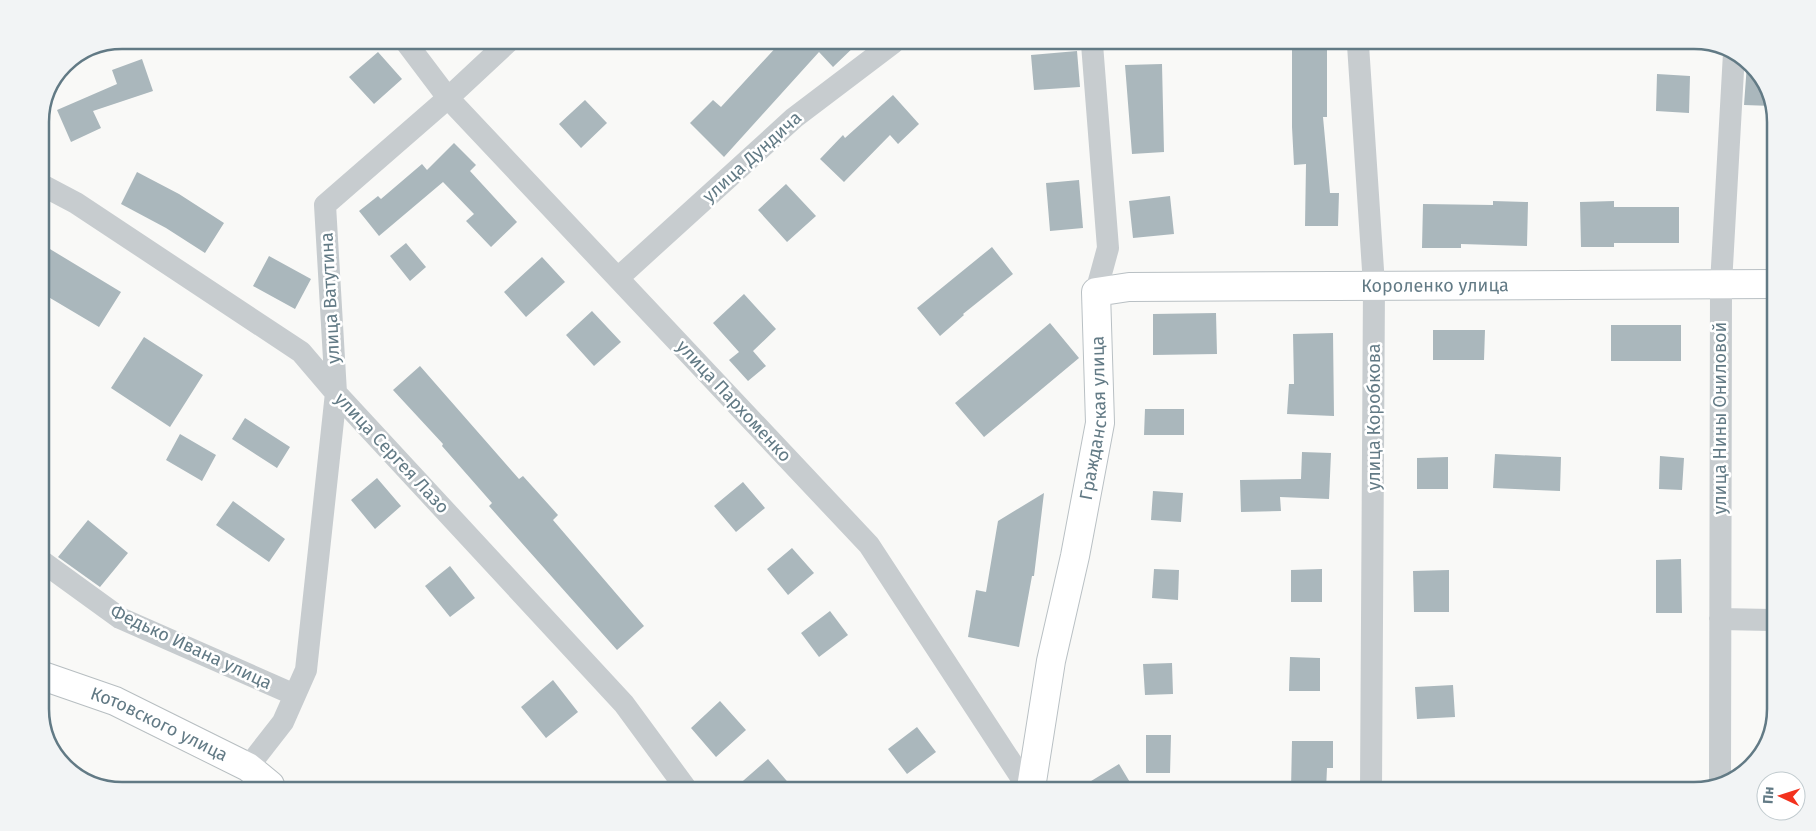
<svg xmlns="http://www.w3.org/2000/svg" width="1816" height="831" viewBox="0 0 1816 831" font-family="'Fira Sans',sans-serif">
  <rect width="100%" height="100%" fill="#f9f9f7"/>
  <path fill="#aab7bc" d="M 780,43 L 858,43 L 833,67 L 819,52 L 724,157 L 690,123 L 713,100 L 721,107 Z
    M 1292,45 L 1327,45 L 1327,117 L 1323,117 L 1330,193 L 1339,193 L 1338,226 L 1305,226 L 1306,164 L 1294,165 L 1292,127 Z
    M 1077,51 L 1080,87 L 1034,90 L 1031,55 Z
    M 378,52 L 402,79 L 374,104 L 349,77 Z
    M 142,59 L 153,91 L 93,111 L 101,128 L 71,142 L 57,110 L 117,84 L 112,70 Z
    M 1162,64 L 1164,152 L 1132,154 L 1125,65 Z
    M 1747,64 L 1762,76 L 1772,106 L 1744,105 Z
    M 1657,74 L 1690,76 L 1689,113 L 1656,111 Z
    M 893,95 L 919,124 L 898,144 L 890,135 L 844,182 L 820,159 L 843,135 L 845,138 Z
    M 585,100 L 607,123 L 581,148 L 559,124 Z
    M 454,143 L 476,165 L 470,171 L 517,222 L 491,247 L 466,221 L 474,214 L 443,182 L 379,236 L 359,211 L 378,196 L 381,199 L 422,164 L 427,170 Z
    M 137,172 L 179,194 L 224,223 L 205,253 L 166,228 L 121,204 Z
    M 1079,180 L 1083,228 L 1050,231 L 1046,183 Z
    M 786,184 L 816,216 L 787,242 L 758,210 Z
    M 1170,196 L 1174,234 L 1133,238 L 1129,201 Z
    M 1493,201 L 1528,202 L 1527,246 L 1461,244 L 1461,248 L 1422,248 L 1423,204 L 1493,205 Z
    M 1614,201 L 1614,207 L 1679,207 L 1679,243 L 1614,243 L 1614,247 L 1581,247 L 1580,202 Z
    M 40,243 L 121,292 L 99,327 L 40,292 Z
    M 406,243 L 426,267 L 410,281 L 390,256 Z
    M 992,247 L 1013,274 L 963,314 L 964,315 L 940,336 L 917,308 Z
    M 269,256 L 311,279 L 295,309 L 253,286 Z
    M 542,257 L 565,282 L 526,317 L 504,292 Z
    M 744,294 L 776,329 L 753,351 L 766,366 L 748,381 L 729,360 L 739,352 L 713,323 Z
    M 592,311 L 621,342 L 594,366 L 566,335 Z
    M 1216,313 L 1217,354 L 1153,355 L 1153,314 Z
    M 1050,323 L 1079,358 L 984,437 L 955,403 Z
    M 1611,325 L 1681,325 L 1681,361 L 1611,361 Z
    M 1433,330 L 1485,330 L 1484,360 L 1433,360 Z
    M 1333,333 L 1334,416 L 1287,414 L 1289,384 L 1294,384 L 1293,334 Z
    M 144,337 L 203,375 L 170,427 L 111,388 Z
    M 420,366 L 519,479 L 523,476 L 558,515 L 553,520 L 644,626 L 617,650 L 489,506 L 492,503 L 442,446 L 443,444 L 393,390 Z
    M 1145,409 L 1184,409 L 1184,435 L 1144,435 Z
    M 245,418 L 290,447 L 277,468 L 232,439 Z
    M 180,434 L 216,455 L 202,481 L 166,460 Z
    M 1302,452 L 1331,453 L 1329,499 L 1280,497 L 1281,511 L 1241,512 L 1240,480 L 1301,479 Z
    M 1495,454 L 1561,457 L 1560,491 L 1493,488 Z
    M 1660,456 L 1684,458 L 1682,490 L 1659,489 Z
    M 1448,457 L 1448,489 L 1417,489 L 1417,458 Z
    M 377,478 L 401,506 L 375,529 L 351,500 Z
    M 743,482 L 765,508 L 736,532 L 714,506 Z
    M 1153,491 L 1183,493 L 1181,522 L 1151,520 Z
    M 1044,493 L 1034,576 L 1032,576 L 1019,647 L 968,637 L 976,590 L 986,592 L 998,521 Z
    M 233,501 L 285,539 L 269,562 L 216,525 Z
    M 88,520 L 128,553 L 100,587 L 58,557 Z
    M 792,548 L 814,573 L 788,595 L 767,569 Z
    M 1681,559 L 1682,613 L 1656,613 L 1656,560 Z
    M 450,566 L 475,598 L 450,617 L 425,586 Z
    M 1154,569 L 1179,570 L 1178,600 L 1152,598 Z
    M 1322,569 L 1322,602 L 1291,602 L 1291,570 Z
    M 1449,570 L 1449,612 L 1414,612 L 1413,571 Z
    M 830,611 L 848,635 L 819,657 L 801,633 Z
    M 1290,657 L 1320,658 L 1320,691 L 1289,691 Z
    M 1172,663 L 1173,694 L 1145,695 L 1143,664 Z
    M 553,680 L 578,712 L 546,738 L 521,707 Z
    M 1453,685 L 1455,717 L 1417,719 L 1415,687 Z
    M 720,701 L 746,730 L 716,757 L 691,728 Z
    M 917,727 L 936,752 L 907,774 L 888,749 Z
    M 1146,735 L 1171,735 L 1170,773 L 1146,773 Z
    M 1292,741 L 1333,741 L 1333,768 L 1327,768 L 1326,790 L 1291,789 Z
    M 768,759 L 792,787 L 736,787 Z
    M 1119,764 L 1134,789 L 1078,789 Z"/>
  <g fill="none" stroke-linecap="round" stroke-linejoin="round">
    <g stroke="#b9c0c4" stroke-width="30">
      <g id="secondary">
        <path id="s1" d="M 1031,788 L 1051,661 L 1075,556 L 1100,423 L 1096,292 L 1129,287 L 1774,284"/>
      </g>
    </g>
    <g stroke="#b7bec1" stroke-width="30">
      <g id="primary">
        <path id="s2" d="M 40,675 L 115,701 L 248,767 L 270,785"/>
      </g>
    </g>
    <path stroke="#c7cccf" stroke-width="22" d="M 405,41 L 448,98 L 869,545 L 1028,788
      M 1092,44 L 1108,248 L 1096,292
      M 1358,45 L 1374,285 L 1371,790
      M 40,184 L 76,203 L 301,352 L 336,393 L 624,704 L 685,787
      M 618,278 L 794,118 L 893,43
      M 40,560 L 120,618 L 295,695
      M 1720,619 L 1771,620
      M 248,767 L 283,722 L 306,670 L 336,393 L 325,205 L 448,98 L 508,42
      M 1720,783 L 1721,284 L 1734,53"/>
    <use href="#secondary" stroke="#fff" stroke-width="28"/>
    <use href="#primary" stroke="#fff" stroke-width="28"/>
  </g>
  <g text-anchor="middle" stroke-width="5" stroke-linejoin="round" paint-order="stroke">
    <g font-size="18" fill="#627a85" stroke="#fff">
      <text transform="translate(752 157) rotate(-42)" y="6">улица Дундича</text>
      <text dy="6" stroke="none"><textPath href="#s1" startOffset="842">Короленко улица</textPath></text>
      <text transform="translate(330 298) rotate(-93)" y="6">улица Ватутина</text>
      <text transform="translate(734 401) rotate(47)" y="6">улица Пархоменко</text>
      <text transform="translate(1374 417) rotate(-90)" y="6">улица Коробкова</text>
      <text dy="6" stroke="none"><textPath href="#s1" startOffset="376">Гражданская улица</textPath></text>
      <text transform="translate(1720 418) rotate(-90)" y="6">улица Нины Ониловой</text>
      <text transform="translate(392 453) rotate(47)" y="6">улица Сергея Лазо</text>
      <text transform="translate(191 647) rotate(25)" y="6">Федько Ивана улица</text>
      <text dy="6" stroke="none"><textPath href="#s2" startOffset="129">Котовского улица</textPath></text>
    </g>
  </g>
  <path d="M0 0H1816V831H0ZM122 49H1694A73 73 0 0 1 1767 122V709A73 73 0 0 1 1694 782H122A73 73 0 0 1 49 709V122A73 73 0 0 1 122 49Z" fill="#f2f4f5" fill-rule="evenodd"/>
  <path fill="none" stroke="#627a85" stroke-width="2.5" d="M122 49H1694A73 73 0 0 1 1767 122V709A73 73 0 0 1 1694 782H122A73 73 0 0 1 49 709V122A73 73 0 0 1 122 49Z"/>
  <g transform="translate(1781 796) rotate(274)"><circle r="24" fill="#ffffff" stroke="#c0cace"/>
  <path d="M0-4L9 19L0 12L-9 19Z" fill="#f3311d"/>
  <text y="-8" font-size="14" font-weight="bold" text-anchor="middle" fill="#627a85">Пн</text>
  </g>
</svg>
